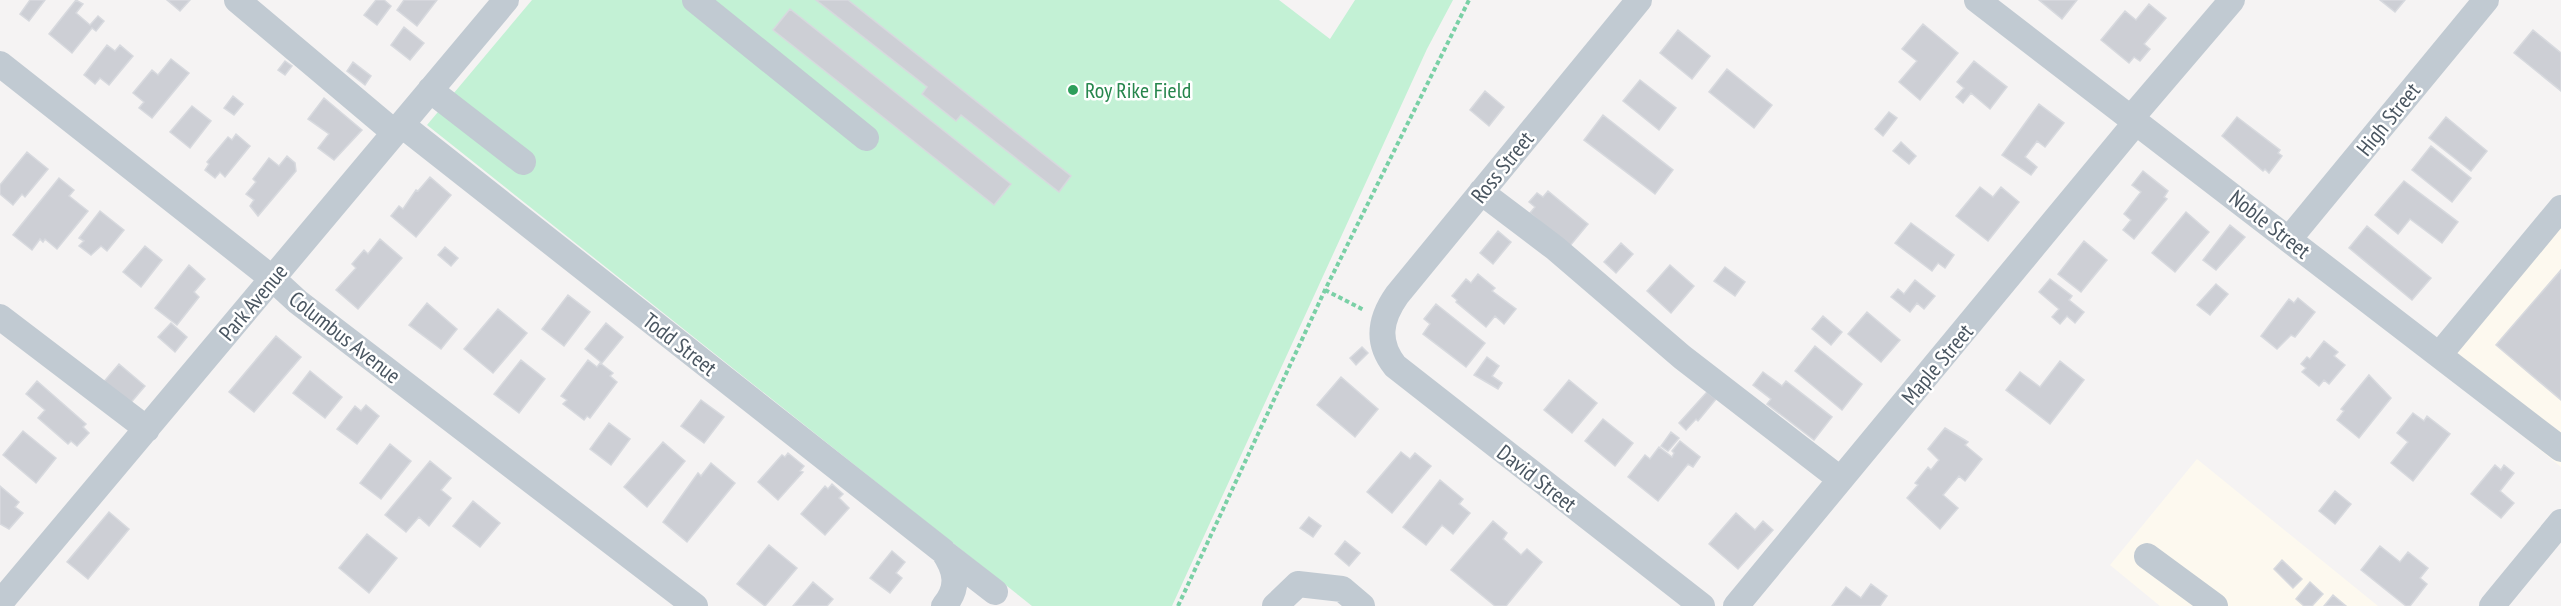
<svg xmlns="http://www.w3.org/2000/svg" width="2561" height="606" viewBox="0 0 2561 606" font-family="'PT Sans Narrow',sans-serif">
  <rect width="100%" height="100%" fill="#f5f3f3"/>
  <path fill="#fdf9ef" d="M 2561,210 L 2561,467 L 2435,364 Z
    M 2197,459 L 2378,606 L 2160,606 L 2110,565 Z"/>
  <path fill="#c3f1d5" d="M 532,0 L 1279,0 L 1330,39 L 1355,0 L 1453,0 L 1427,49 L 1172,606 L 1032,606 L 427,125 Z"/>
  <path fill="#cdcfd5" stroke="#d7d9de" stroke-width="1.5" d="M 30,0 L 45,0 L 29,21 L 20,14 Z
    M 76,0 L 83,4 L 76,13 L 90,25 L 98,16 L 104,21 L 96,31 L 92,28 L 72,53 L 49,34 Z
    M 167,0 L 190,0 L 180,11 Z
    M 376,0 L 384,0 L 391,6 L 377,25 L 364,15 Z
    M 404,0 L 437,0 L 417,26 L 397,10 Z
    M 816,0 L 848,0 L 1071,176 L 1059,192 L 961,115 L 956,121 L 922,94 L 927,87 Z
    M 2039,0 L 2077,0 L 2062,19 Z
    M 2380,0 L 2405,0 L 2395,12 Z
    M 2149,4 L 2166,18 L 2144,44 L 2150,49 L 2140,61 L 2134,57 L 2129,63 L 2101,40 L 2125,11 L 2136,20 Z
    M 790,9 L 1011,184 L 994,205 L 773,30 Z
    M 1923,24 L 1958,53 L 1920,100 L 1899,82 L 1917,61 L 1902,49 Z
    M 404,27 L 424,43 L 410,60 L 391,45 Z
    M 1678,30 L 1710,56 L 1692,79 L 1660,53 Z
    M 2533,30 L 2561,53 L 2561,91 L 2514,53 Z
    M 107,45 L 115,51 L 120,45 L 133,56 L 109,85 L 100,78 L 95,84 L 84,75 Z
    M 171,59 L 189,73 L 152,118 L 139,108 L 144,102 L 133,93 L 152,70 L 158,75 Z
    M 285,61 L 292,66 L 285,75 L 278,70 Z
    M 1974,61 L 2007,87 L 1990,109 L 1971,93 L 1963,103 L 1956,97 L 1964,88 L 1957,82 Z
    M 353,62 L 371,76 L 365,85 L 347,71 Z
    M 1727,69 L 1772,105 L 1754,128 L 1709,92 Z
    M 1640,80 L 1676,108 L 1659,130 L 1623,101 Z
    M 1485,91 L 1504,107 L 1489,126 L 1470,110 Z
    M 233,96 L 243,104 L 234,115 L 224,108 Z
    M 324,98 L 362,130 L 334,160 L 318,148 L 329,134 L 308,119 Z
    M 2039,104 L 2064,123 L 2045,147 L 2037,141 L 2025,157 L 2037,167 L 2031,175 L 2002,155 Z
    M 192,106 L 211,121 L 190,148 L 170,132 Z
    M 1889,112 L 1897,118 L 1883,136 L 1875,129 Z
    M 1603,115 L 1673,170 L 1655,194 L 1584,140 Z
    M 2237,117 L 2280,150 L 2278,153 L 2282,156 L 2269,173 L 2265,169 L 2263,171 L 2222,136 Z
    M 2446,117 L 2487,151 L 2471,171 L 2429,138 Z
    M 236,134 L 250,146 L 225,177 L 220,172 L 215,178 L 205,170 L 209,164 L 207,162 L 228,137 L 232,140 Z
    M 1901,142 L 1916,156 L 1909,164 L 1893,151 Z
    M 2431,146 L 2471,178 L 2452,202 L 2412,170 Z
    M 27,152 L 48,169 L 25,197 L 22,194 L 13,205 L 0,194 L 0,185 Z
    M 287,156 L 295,163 L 296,171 L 258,216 L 250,206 L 254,200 L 246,194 L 256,182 L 253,179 L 269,158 L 279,166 Z
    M 2143,171 L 2168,191 L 2164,197 L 2167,199 L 2134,239 L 2123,230 L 2131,220 L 2124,214 L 2141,192 L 2132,185 Z
    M 430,177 L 451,195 L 416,237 L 391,216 L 399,206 L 403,209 L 416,190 L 418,191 Z
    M 59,178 L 74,190 L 69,196 L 88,211 L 57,249 L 45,239 L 43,242 L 40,239 L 32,250 L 13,235 Z
    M 2404,181 L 2458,222 L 2442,243 L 2410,219 L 2398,234 L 2375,215 Z
    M 1980,187 L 1993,197 L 2001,187 L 2019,202 L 1988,241 L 1956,216 Z
    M 1548,191 L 1588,224 L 1569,247 L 1530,213 L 1535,207 L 1529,202 L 1537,193 L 1543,197 Z
    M 100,211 L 124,230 L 107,251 L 101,246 L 91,255 L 79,246 L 84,241 L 79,238 Z
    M 2186,212 L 2209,232 L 2175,272 L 2152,253 Z
    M 1911,223 L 1954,255 L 1945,268 L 1938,263 L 1932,271 L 1895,243 Z
    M 2230,225 L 2245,237 L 2216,270 L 2203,260 Z
    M 2367,226 L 2431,278 L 2412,300 L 2349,248 Z
    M 1498,231 L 1511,242 L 1493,264 L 1480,253 Z
    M 380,239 L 402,258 L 358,309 L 336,290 L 356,268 L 352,264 L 364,250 L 368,254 Z
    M 2084,241 L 2107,260 L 2081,292 L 2058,274 Z
    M 1621,243 L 1633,254 L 1616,273 L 1604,262 Z
    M 145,246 L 162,260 L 141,287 L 123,272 Z
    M 445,247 L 458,258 L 451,266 L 438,255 Z
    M 189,265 L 205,279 L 194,292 L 199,297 L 177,325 L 155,308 Z
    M 1670,265 L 1694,286 L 1671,313 L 1647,291 Z
    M 1725,267 L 1745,282 L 1735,296 L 1714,281 Z
    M 2561,270 L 2561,400 L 2496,345 Z
    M 1478,274 L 1495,288 L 1492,291 L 1516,309 L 1504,324 L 1495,316 L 1486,327 L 1456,302 L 1457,300 L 1452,296 L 1466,279 L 1471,283 Z
    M 2050,279 L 2072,296 L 2069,300 L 2084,312 L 2075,323 L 2067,316 L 2060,324 L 2052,317 L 2059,309 L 2039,292 Z
    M 1915,280 L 1935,296 L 1924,309 L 1917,303 L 1910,312 L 1891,297 L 1898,289 L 1904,294 Z
    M 2216,284 L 2228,294 L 2210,315 L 2197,305 Z
    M 568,295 L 590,312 L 564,346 L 542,329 Z
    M 2298,298 L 2315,312 L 2295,337 L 2291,335 L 2277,349 L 2261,336 L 2289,299 L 2294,303 Z
    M 427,303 L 457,329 L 441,349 L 409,325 Z
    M 1436,304 L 1485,343 L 1466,367 L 1423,334 L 1430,324 L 1424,319 Z
    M 498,309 L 527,333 L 493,373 L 464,349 Z
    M 1867,312 L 1900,340 L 1881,362 L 1848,334 Z
    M 1823,316 L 1842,332 L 1831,345 L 1812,329 Z
    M 171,323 L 187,337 L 175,352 L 158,337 Z
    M 606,323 L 623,337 L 602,363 L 585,349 Z
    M 276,336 L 301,357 L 254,412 L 229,392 Z
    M 2324,341 L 2338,352 L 2334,356 L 2345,365 L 2329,384 L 2324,380 L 2319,386 L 2302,372 L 2306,368 L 2301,364 L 2307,357 L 2310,359 Z
    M 1815,346 L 1862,384 L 1842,410 L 1795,371 Z
    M 1362,347 L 1368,353 L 1356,365 L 1350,358 Z
    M 1487,357 L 1499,366 L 1492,376 L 1502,383 L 1498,389 L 1474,375 Z
    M 521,360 L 545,379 L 519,413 L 494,394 Z
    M 588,360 L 597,367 L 600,363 L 613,373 L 610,376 L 617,382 L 590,418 L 587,416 L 584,420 L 563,404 L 567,400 L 561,396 Z
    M 2060,361 L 2084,380 L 2050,424 L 2006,390 L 2020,372 L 2040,387 Z
    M 119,364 L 145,386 L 128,406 L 102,384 Z
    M 310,371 L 342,397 L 325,418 L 293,393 Z
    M 1763,372 L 1782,386 L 1786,381 L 1832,417 L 1814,440 L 1767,404 L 1771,399 L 1753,385 Z
    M 2369,375 L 2391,398 L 2359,438 L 2337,420 L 2344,411 L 2341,409 Z
    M 1341,377 L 1378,409 L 1355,437 L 1317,405 Z
    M 1569,380 L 1597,403 L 1572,433 L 1544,410 Z
    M 37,381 L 86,424 L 83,427 L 89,433 L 77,446 L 71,441 L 68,444 L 38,418 L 45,410 L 26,394 Z
    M 1707,392 L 1716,399 L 1698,421 L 1696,419 L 1686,430 L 1679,423 Z
    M 701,400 L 724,417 L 704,443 L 681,426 Z
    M 366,405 L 379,416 L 357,444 L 337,429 L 355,406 L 361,411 Z
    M 2413,413 L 2424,421 L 2427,416 L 2450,434 L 2413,481 L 2391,463 L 2408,442 L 2397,433 Z
    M 1603,419 L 1633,443 L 1615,466 L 1585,441 Z
    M 609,423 L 630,439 L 611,465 L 590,449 Z
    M 1945,428 L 1968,442 L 1965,445 L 1982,459 L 1965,481 L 1959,476 L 1943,495 L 1958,508 L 1940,529 L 1907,498 L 1918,485 L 1915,483 L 1928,467 L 1931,470 L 1939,460 L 1928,449 Z
    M 23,431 L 56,458 L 36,483 L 3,455 Z
    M 1671,432 L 1679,438 L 1668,451 L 1661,446 Z
    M 1680,441 L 1700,457 L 1693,467 L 1688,464 L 1658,501 L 1628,477 L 1645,455 L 1650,459 L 1659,447 L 1672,457 L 1674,453 L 1672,451 Z
    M 663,442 L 685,461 L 647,507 L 624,487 Z
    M 390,444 L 411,461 L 381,499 L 360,483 Z
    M 1401,452 L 1410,459 L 1415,453 L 1431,466 L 1392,513 L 1367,492 Z
    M 788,453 L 804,466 L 800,471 L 803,472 L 778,500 L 758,482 L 782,455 L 785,457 Z
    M 430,461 L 451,478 L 441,490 L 451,498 L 429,526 L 419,517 L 406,532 L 385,515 Z
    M 711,463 L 735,483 L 687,542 L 663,522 L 698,473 L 701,476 Z
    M 2495,465 L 2501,470 L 2504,465 L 2514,473 L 2500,491 L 2514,503 L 2501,518 L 2471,494 Z
    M 1440,480 L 1463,499 L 1459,504 L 1470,513 L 1453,534 L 1442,525 L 1426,545 L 1403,527 Z
    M 832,484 L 843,494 L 839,498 L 849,508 L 825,535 L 801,514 L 825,486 L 828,489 Z
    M 0,486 L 19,502 L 15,507 L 23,513 L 9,529 L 0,524 Z
    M 2335,491 L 2351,504 L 2335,524 L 2319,511 Z
    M 473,501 L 500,523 L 480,547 L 453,526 Z
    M 109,512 L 129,529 L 88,579 L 67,562 Z
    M 1736,513 L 1755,530 L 1763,521 L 1773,530 L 1738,569 L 1709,544 Z
    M 1309,517 L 1321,526 L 1313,537 L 1300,528 Z
    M 1493,521 L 1507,533 L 1503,539 L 1521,555 L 1527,549 L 1542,562 L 1506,606 L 1495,606 L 1451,570 Z
    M 367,534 L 397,558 L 369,593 L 339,568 Z
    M 1345,541 L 1360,553 L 1349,566 L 1335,554 Z
    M 769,545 L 797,568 L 765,606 L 737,584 Z
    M 2380,546 L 2400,562 L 2408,552 L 2428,568 L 2420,578 L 2427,584 L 2410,606 L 2406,606 L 2361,570 Z
    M 892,551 L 905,562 L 896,573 L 902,578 L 890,593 L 870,578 Z
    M 2282,560 L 2302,579 L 2293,588 L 2274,569 Z
    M 813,582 L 833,599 L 827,606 L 793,606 Z
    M 2310,582 L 2323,594 L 2312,606 L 2304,606 L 2296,599 Z
    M 1871,584 L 1887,596 L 1880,606 L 1832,606 L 1846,587 L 1861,598 Z
    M 2333,595 L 2346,606 L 2324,606 Z"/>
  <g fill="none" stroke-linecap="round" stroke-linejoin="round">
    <path stroke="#7ad0a6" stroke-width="4" stroke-dasharray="4.5 3" stroke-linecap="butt" d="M 1325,290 L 1364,310
      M 1178,606 L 1325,290 L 1469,0"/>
    <path stroke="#c1cad2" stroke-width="26" d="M 237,0 L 395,133
      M 695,0 L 866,138
      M 1639,0 L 1397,295 C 1380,319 1376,342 1395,366 L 1702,606
      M 1977,0 L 2561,449
      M 0,64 L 273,279 L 298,302 L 695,606
      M 430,90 L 523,162
      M 2132,117 L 2232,0
      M 402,125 L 943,551 C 956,570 960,587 944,606
      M 1481,192 L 1555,248 L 1682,357 L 1840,479
      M 2289,239 L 2486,0
      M 0,317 L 147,429
      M 2439,355 L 2561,208
      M 946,554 L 995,592
      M 2147,556 L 2215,606
      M 0,603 L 506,0
      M 1275,606 L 1298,584 L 1342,589 L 1362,606
      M 1736,606 L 2137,121
      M 2492,606 L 2561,522"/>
  </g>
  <circle fill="#2e9e5b" stroke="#fff" stroke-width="2" cx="1073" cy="90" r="6"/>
  <g text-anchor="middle" stroke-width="5" stroke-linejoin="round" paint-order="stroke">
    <g font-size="22" fill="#27864d" stroke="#fff" text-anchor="start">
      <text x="1085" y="98">Roy Rike Field</text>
    </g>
    <g font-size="22" fill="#4a5661" stroke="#fff">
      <text transform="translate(2388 119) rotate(-51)" y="8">High Street</text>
      <text transform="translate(1502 167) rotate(-51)" y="8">Ross Street</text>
      <text transform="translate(2270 224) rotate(38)" y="8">Noble Street</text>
      <text transform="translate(253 302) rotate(-50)" y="8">Park Avenue</text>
      <text transform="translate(345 337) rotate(38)" y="8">Columbus Avenue</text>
      <text transform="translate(680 344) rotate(38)" y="8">Todd Street</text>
      <text transform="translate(1937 364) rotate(-50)" y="8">Maple Street</text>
      <text transform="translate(1537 478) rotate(38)" y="8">David Street</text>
    </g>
  </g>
</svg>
